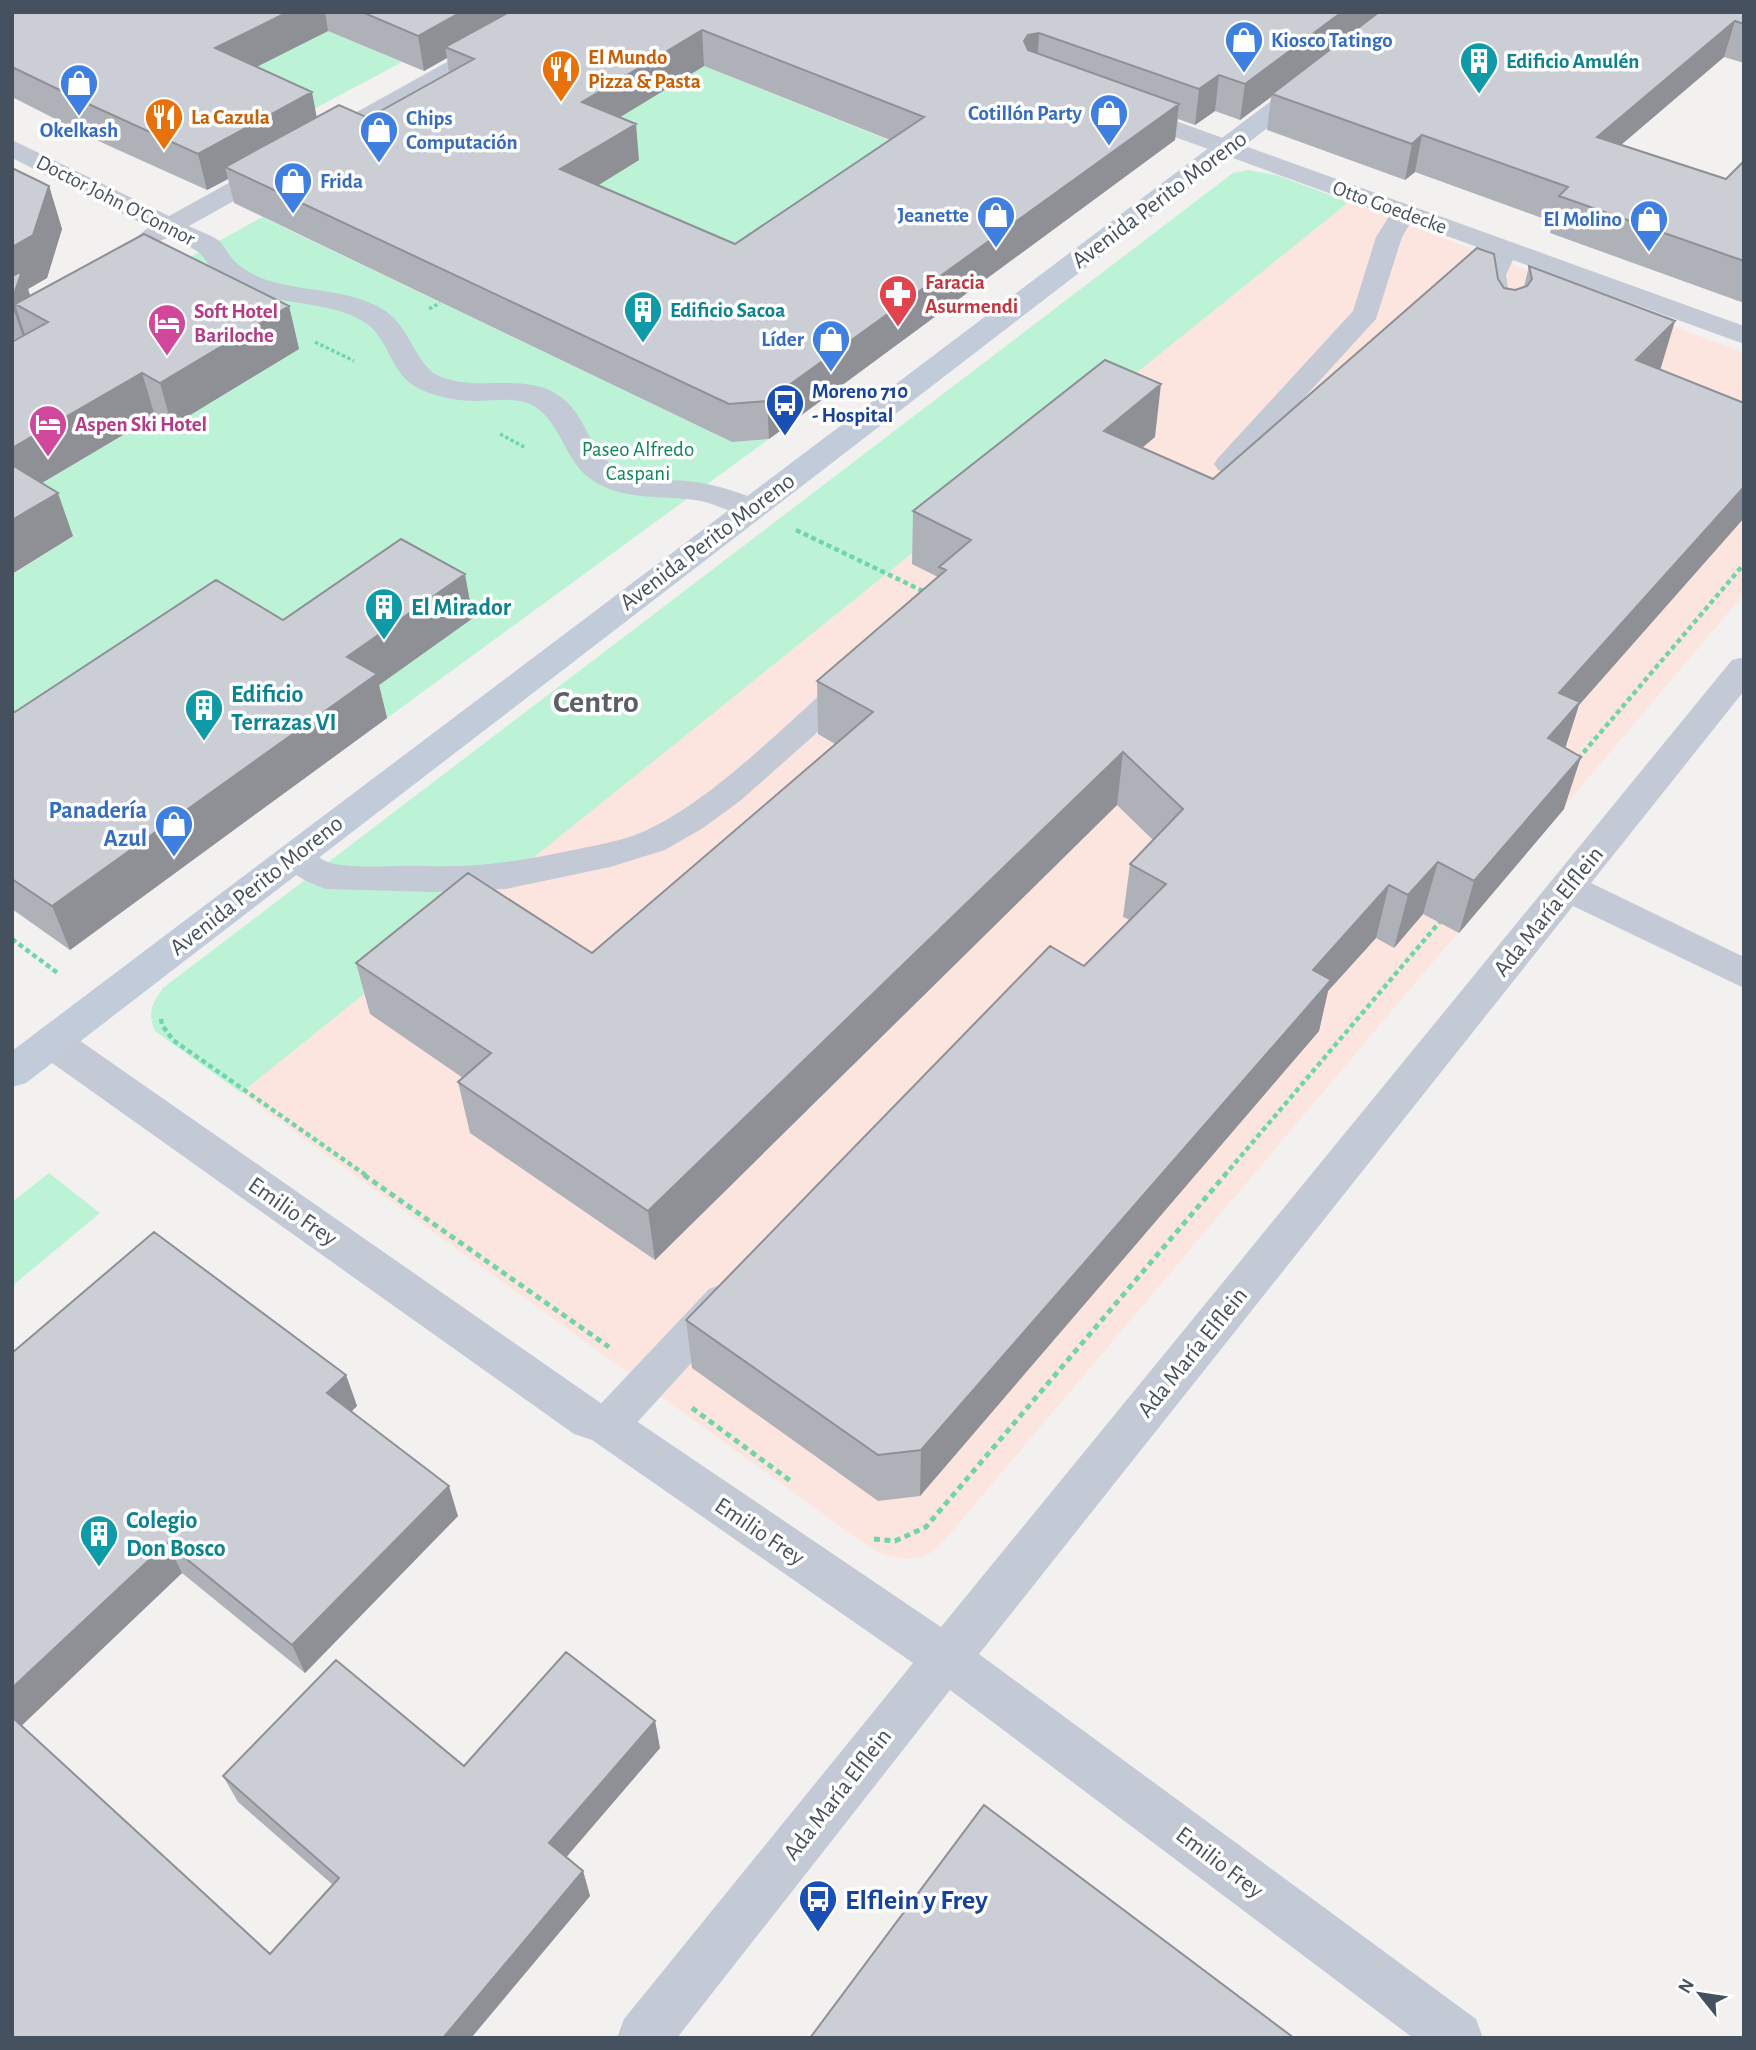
<svg xmlns="http://www.w3.org/2000/svg" width="1756" height="2050" viewBox="0 0 1756 2050" font-family="'Alegreya Sans',sans-serif">
  <rect width="100%" height="100%" fill="#f3f0f0"/>
  <path fill="#fde5df" d="M 1349,202 L 1744,353 L 1744,594 L 938,1548 L 924,1557 L 905,1559 L 884,1555 L 869,1547 L 241,1093 Z"/>
  <path fill="#bcf3d7" d="M 328,31 L 402,62 L 297,118 L 223,84 Z
    M 677,55 L 923,154 L 737,281 L 510,240 L 586,138 Z
    M 1248,170 L 1276,175 L 1349,202 L 241,1093 L 155,1031 C 147,1012 152,1004 163,988 L 1233,173 Z
    M 262,217 L 732,442 L 769,439 L 387,718 L 357,701 L 12,744 L 12,575 L 73,536 L 13,500 L 155,416 L 173,426 L 155,277 Z
    M 49,1173 L 100,1213 L 12,1286 L 12,1202 Z"/>
  <g fill="none" stroke-linecap="round" stroke-linejoin="round">
    <path stroke="#71d4ad" stroke-width="3.5" stroke-dasharray="3.5 2.5" stroke-linecap="butt" d="M 429,309 L 440,303
      M 315,342 L 354,361
      M 500,434 L 526,448"/>
    <path stroke="#71d4ad" stroke-width="4.5" stroke-dasharray="5 3.5" stroke-linecap="butt" d="M 796,530 L 927,593
      M 1578,759 L 1744,564
      M 12,939 L 59,974
      M 161,1019 L 162,1025 L 173,1040 L 367,1176
      M 1224,1176 L 1443,918"/>
    <path stroke="#71d4ad" stroke-width="5" stroke-dasharray="6 4.5" stroke-linecap="butt" d="M 364,1175 L 609,1347
      M 692,1408 L 792,1482
      M 874,1539 L 895,1541 L 926,1527 L 1225,1175"/>
    <path fill="#c3cad6" fill-rule="evenodd" d="M 1404,204 L 1413,207 L 1417,212 L 1402,237 L 1376,319 L 1238,470 L 1228,473 L 1218,470 L 1214,464 L 1218,458 L 1353,311 L 1376,237 L 1395,207 Z
      M 1505,241 L 1514,243 L 1518,249 L 1506,275 L 1513,318 L 1510,324 L 1500,326 L 1490,324 L 1487,318 L 1480,275 L 1496,243 Z
      M 853,672 L 864,675 L 869,683 L 864,691 L 740,801 L 703,828 L 665,850 L 610,867 L 506,889 L 434,892 L 326,889 C 308,883 286,872 277,856 L 282,847 C 309,839 313,860 335,864 C 363,869 396,865 425,866 C 474,868 521,861 568,851 C 592,846 618,842 640,833 C 709,804 785,725 842,675 Z
      M 723,1284 L 737,1289 L 743,1301 L 737,1313 L 622,1439 L 607,1445 L 592,1439 L 586,1426 L 592,1413 L 709,1289 Z"/>
    <path fill="#c3cad6" fill-rule="evenodd" d="M 537,12 L 567,12 L 563,17 L 189,226 C 198,231 210,234 218,240 C 223,244 227,252 231,257 C 239,267 250,273 261,278 C 300,293 348,287 384,310 C 410,327 416,364 437,375 C 476,394 525,370 561,397 C 590,419 586,453 625,473 C 644,482 668,479 688,481 C 707,483 726,488 745,495 C 754,498 761,500 767,508 L 762,515 C 740,520 722,505 701,501 C 664,494 621,503 588,477 C 563,457 560,419 530,404 C 515,397 494,401 477,401 C 457,401 434,397 416,387 C 390,373 389,337 364,322 C 328,300 280,306 241,289 C 229,285 219,278 211,268 C 207,263 203,255 198,252 C 190,246 179,242 170,237 L 152,244 L 142,242 L 138,236 L 149,227 L 12,158 L 12,140 L 169,216 Z
      M 1126,103 L 1744,326 L 1744,344 L 1117,116 L 1113,111 L 1117,106 Z
      M 1744,657 L 1744,691 L 1591,883 L 1744,957 L 1744,988 L 1573,906 L 979,1654 L 1476,2019 L 1483,2038 L 1413,2038 L 950,1690 L 677,2038 L 617,2038 L 624,2019 L 913,1663 L 592,1440 L 574,1434 L 38,1053 L 33,1042 L 38,1031 L 52,1027 L 66,1031 L 605,1406 L 623,1412 L 941,1627 L 1732,660 Z"/>
    <path fill="#c1cbda" fill-rule="evenodd" d="M 1309,77 L 1318,79 L 1321,84 L 1318,89 L 26,1083 L 12,1087 L 12,1051 L 1300,79 Z"/>
  </g>
  <path fill="#afb1b8" fill-rule="evenodd" d="M 12,12 L 1744,12 L 1744,63 L 1724,57 L 1621,145 L 1726,179 L 1744,164 L 1744,303 L 1550,233 L 1553,222 L 1415,172 L 1405,180 L 1267,130 L 1271,97 L 1240,120 L 1215,111 L 1195,125 L 1178,119 L 1175,140 L 769,439 L 732,442 L 234,203 L 228,179 L 207,190 L 105,144 L 12,97 ZM 328,31 L 424,71 L 447,58 L 449,73 L 368,118 L 317,117 L 256,67 ZM 704,66 L 890,140 L 735,244 L 598,185 L 639,160 L 620,117 Z
    M 12,168 L 49,186 L 62,229 L 47,278 L 28,289 L 30,296 L 289,306 L 299,349 L 172,426 L 155,416 L 42,483 L 73,536 L 12,574 L 12,342 L 16,340 L 12,338 Z
    M 1529,266 L 1660,370 L 1744,403 L 1744,518 L 1579,705 L 1565,748 L 1564,809 L 1459,933 L 1423,914 L 1394,948 L 1376,938 L 1328,991 L 1319,1031 L 920,1496 L 878,1501 L 692,1368 L 686,1320 L 1084,966 L 1130,920 L 1123,917 L 1130,864 L 1153,840 L 1117,805 L 655,1260 L 470,1133 L 458,1082 L 463,1078 L 370,1014 L 356,963 L 592,953 L 835,744 L 818,734 L 817,681 L 938,577 L 912,564 L 913,511 L 1155,437 L 1142,447 L 1213,479 L 1498,279 L 1504,288 L 1515,290 L 1524,287 Z
    M 473,618 L 379,685 L 387,718 L 70,950 L 12,909 L 12,711 L 15,712 L 283,620 Z
    M 12,1353 L 346,1375 L 357,1406 L 351,1412 L 458,1516 L 305,1673 L 182,1573 L 21,1726 L 270,1954 L 333,1885 L 238,1802 L 223,1776 L 464,1766 L 655,1721 L 660,1748 L 566,1857 L 583,1871 L 590,1896 L 471,2038 L 12,2038 Z"/>
  <path fill="#8f9096" d="M 288,12 L 325,12 L 328,31 L 223,84 L 215,48 Z
    M 461,12 L 531,12 L 445,47 L 447,58 L 424,71 L 418,36 Z
    M 1342,12 L 1383,12 L 1272,94 L 1271,97 L 1240,120 L 1245,84 Z
    M 1735,21 L 1724,57 L 1588,173 L 1597,137 Z
    M 702,30 L 704,66 L 586,138 L 582,102 Z
    M 1039,33 L 1037,69 L 1024,41 L 1028,35 Z
    M 1219,75 L 1215,111 L 1195,125 L 1199,89 Z
    M 312,92 L 319,129 L 225,167 L 228,179 L 207,190 L 198,154 Z
    M 1179,104 L 1175,140 L 769,439 L 767,401 Z
    M 636,124 L 639,160 L 565,206 L 560,169 Z
    M 1422,135 L 1415,172 L 1405,180 L 1412,144 Z
    M 49,186 L 62,229 L 47,278 L 28,289 L 36,313 L 15,304 L 27,341 L 26,345 L 12,305 L 12,247 Z
    M 289,306 L 299,349 L 172,426 L 160,383 Z
    M 1675,321 L 1659,374 L 1636,360 Z
    M 142,373 L 155,416 L 13,500 L 12,448 Z
    M 1161,384 L 1155,437 L 1100,483 L 1104,431 Z
    M 1744,487 L 1744,518 L 1579,705 L 1563,755 L 1531,791 L 1559,693 Z
    M 58,493 L 73,536 L 12,574 L 12,520 Z
    M 465,574 L 473,618 L 379,685 L 387,718 L 70,950 L 52,906 L 347,657 Z
    M 1123,752 L 1117,805 L 655,1260 L 648,1211 Z
    M 1581,757 L 1564,809 L 1459,933 L 1474,881 Z
    M 1438,862 L 1423,914 L 1394,948 L 1408,895 Z
    M 1389,885 L 1376,938 L 1328,991 L 1319,1031 L 920,1496 L 921,1450 L 1313,970 Z
    M 346,1375 L 357,1406 L 338,1424 L 327,1393 Z
    M 449,1486 L 458,1516 L 305,1673 L 292,1645 Z
    M 167,1543 L 182,1573 L 17,1730 L 12,1724 L 12,1688 Z
    M 655,1721 L 660,1748 L 557,1868 L 549,1843 Z
    M 583,1871 L 590,1896 L 471,2038 L 443,2038 Z"/>
  <path fill="#ccced6" stroke="#8f9096" stroke-width="2" fill-rule="evenodd" d="M 12,12 L 288,12 L 215,48 L 312,92 L 198,154 L 95,107 L 12,67 Z
    M 362,12 L 461,12 L 418,36 Z
    M 509,12 L 1342,12 L 1245,84 L 1219,75 L 1199,89 L 1039,33 L 1028,35 L 1024,41 L 1028,50 L 1179,104 L 767,401 L 729,404 L 225,167 L 339,105 L 368,118 L 474,59 L 445,47 ZM 702,30 L 924,117 L 735,244 L 560,169 L 636,124 L 582,102 Z
    M 1379,12 L 1744,12 L 1744,24 L 1735,21 L 1597,137 L 1726,179 L 1742,163 L 1744,164 L 1744,261 L 1559,196 L 1568,187 L 1422,135 L 1412,144 L 1272,94 Z
    M 12,168 L 49,186 L 33,235 L 12,247 Z
    M 144,234 L 289,306 L 160,383 L 142,373 L 12,448 L 12,342 L 48,322 L 15,304 Z
    M 1477,248 L 1494,254 L 1498,279 L 1504,288 L 1515,290 L 1527,286 L 1532,279 L 1529,266 L 1675,321 L 1636,360 L 1744,403 L 1744,487 L 1559,693 L 1580,702 L 1548,738 L 1581,757 L 1474,881 L 1438,862 L 1408,895 L 1389,885 L 1313,970 L 1331,980 L 921,1450 L 878,1455 L 686,1320 L 1050,946 L 1084,966 L 1166,884 L 1130,864 L 1183,809 L 1123,752 L 648,1211 L 458,1082 L 491,1053 L 356,963 L 468,873 L 592,953 L 873,712 L 817,681 L 946,570 L 939,567 L 971,540 L 913,511 L 1105,360 L 1161,384 L 1104,431 L 1213,479 Z
    M 22,271 L 12,300 L 12,276 Z
    M 12,465 L 58,493 L 12,520 Z
    M 401,539 L 465,574 L 347,657 L 377,674 L 52,906 L 12,879 L 12,711 L 15,712 L 216,580 L 283,620 Z
    M 154,1232 L 346,1375 L 327,1393 L 449,1486 L 292,1645 L 167,1543 L 12,1688 L 12,1353 Z
    M 566,1652 L 655,1721 L 549,1843 L 583,1871 L 443,2038 L 12,2038 L 12,1717 L 270,1954 L 339,1878 L 223,1776 L 336,1660 L 464,1766 Z
    M 984,1805 L 1294,2038 L 810,2038 Z"/>
  <defs>
    <g id="shop-pin" transform="scale(2.0125)"><path d="M0 17L-7.5 6A9.5 9.5 0 1 1 7.5 6Z" fill="#3f7fe0" stroke="#fff"/><path d="M-5-2.5h2.3a2.7 3.5 0 0 1 5.4 0H5L5.5 6h-11ZM-1.5-2.5h3a1.5 2.3 0 0 0-3 0Z" fill="#fff"/></g>
    <g id="building-pin" transform="scale(2.0125)"><path d="M0 17L-7.5 6A9.5 9.5 0 1 1 7.5 6Z" fill="#0f9aa8" stroke="#fff"/><path d="M-4-6H4V6H1V3H-1V6H-4ZM-2.5-4.3h1.7v1.8h-1.7ZM.8-4.3h1.7v1.8H.8ZM-2.5-1h1.7V.8h-1.7ZM.8-1h1.7V.8H.8Z" fill="#fff"/></g>
    <g id="restaurant-pin" transform="scale(2.0125)"><path d="M0 17L-7.5 6A9.5 9.5 0 1 1 7.5 6Z" fill="#e8710a" stroke="#fff"/><path d="M-5-6h1v4h1v-4h1v4h1v-4h1v5L-1.5 .5V6h-2V.5L-5-1ZM5-6V6H3V1.5H1.5Q1.5-4 5-6Z" fill="#fff"/></g>
    <g id="pharmacy-pin" transform="scale(2.0125)"><path d="M0 17L-7.5 6A9.5 9.5 0 1 1 7.5 6Z" fill="#e0444e" stroke="#fff"/><path d="M-2-6h4v4h4v4h-4v4h-4v-4h-4v-4h4Z" fill="#fff"/></g>
    <g id="hotel-pin" transform="scale(2.0125)"><path d="M0 17L-7.5 6A9.5 9.5 0 1 1 7.5 6Z" fill="#d1479c" stroke="#fff"/><path d="M-6-4.5h1.5V1H6V5H4.5V3h-9V5H-6ZM-4 0a1.8 1.8 0 1 1 3.6 0ZM.5 0V-2.5h3Q6-2.5 6 0Z" fill="#fff"/></g>
    <g id="bus-pin" transform="scale(2.0125)"><path d="M0 17L-7.5 6A9.5 9.5 0 1 1 7.5 6Z" fill="#1a4fb4" stroke="#fff"/><path d="M-5-6H5V4H4V6H2V4H-2V6H-4V4H-5ZM-3.5-4V0h7V-4ZM-3.5 1.2v1.5H-2V1.2ZM2 1.2v1.5H3.5V1.2Z" fill="#fff"/></g>
  </defs>
  <g fill-rule="evenodd">
    <use href="#shop-pin" x="1244" y="40"/>
    <use href="#building-pin" x="1479" y="61"/>
    <use href="#restaurant-pin" x="561" y="69"/>
    <use href="#shop-pin" x="79" y="83"/>
    <use href="#shop-pin" x="1109" y="113"/>
    <use href="#restaurant-pin" x="164" y="117"/>
    <use href="#shop-pin" x="379" y="130"/>
    <use href="#shop-pin" x="293" y="181"/>
    <use href="#shop-pin" x="996" y="215"/>
    <use href="#shop-pin" x="1649" y="219"/>
    <use href="#pharmacy-pin" x="898" y="294"/>
    <use href="#building-pin" x="643" y="310"/>
    <use href="#hotel-pin" x="167" y="323"/>
    <use href="#shop-pin" x="831" y="339"/>
    <use href="#bus-pin" x="785" y="403"/>
    <use href="#hotel-pin" x="48" y="424"/>
    <use href="#building-pin" x="384" y="607"/>
    <use href="#building-pin" x="204" y="708"/>
    <use href="#shop-pin" x="174" y="824"/>
    <use href="#building-pin" x="99" y="1534"/>
    <use href="#bus-pin" x="818" y="1899"/>
  </g>
  <g text-anchor="middle" stroke-width="7" stroke-linejoin="round" paint-order="stroke">
    <g font-size="21" font-weight="bold" fill="#366cbe" stroke="#fff" text-anchor="end">
      <text x="1271" y="47" text-anchor="start">Kiosco Tatingo</text>
      <text x="1082" y="120">Cotillón Party</text>
      <text x="406" y="125" text-anchor="start">Chips<tspan x="406" dy="24">Computación</tspan></text>
      <text x="79" y="137" text-anchor="middle">Okelkash</text>
      <text x="320" y="188" text-anchor="start">Frida</text>
      <text x="969" y="222">Jeanette</text>
      <text x="1622" y="226">El Molino</text>
      <text x="804" y="346">Líder</text>
    </g>
    <g font-size="21" font-weight="bold" fill="#c56008" stroke="#fff" text-anchor="start">
      <text x="588" y="64">El Mundo<tspan x="588" dy="24">Pizza &amp; Pasta</tspan></text>
      <text x="191" y="124">La Cazula</text>
    </g>
    <g font-size="21" font-weight="bold" fill="#0d838f" stroke="#fff" text-anchor="start">
      <text x="1506" y="68">Edificio Amulén</text>
      <text x="670" y="317">Edificio Sacoa</text>
    </g>
    <g font-size="21" fill="#46515f" stroke="#fff">
      <text transform="translate(116 200) rotate(27)" y="7">Doctor John O'Connor</text>
      <text transform="translate(1390 207) rotate(20)" y="7">Otto Goedecke</text>
    </g>
    <g font-size="21" font-weight="bold" fill="#be3a42" stroke="#fff" text-anchor="start">
      <text x="925" y="289">Faracia<tspan x="925" dy="24">Asurmendi</tspan></text>
    </g>
    <g font-size="21" font-weight="bold" fill="#b23c85" stroke="#fff" text-anchor="start">
      <text x="194" y="318">Soft Hotel<tspan x="194" dy="24">Bariloche</tspan></text>
      <text x="75" y="431">Aspen Ski Hotel</text>
    </g>
    <g font-size="21" font-weight="bold" fill="#164399" stroke="#fff" text-anchor="start">
      <text x="812" y="398">Moreno 710<tspan x="812" dy="24">- Hospital</tspan></text>
    </g>
    <g font-size="21" fill="#108758" stroke="#fff">
      <text x="638" y="456">Paseo Alfredo<tspan x="638" dy="24">Caspani</tspan></text>
    </g>
    <g font-size="24" fill="#46515f" stroke="#fff">
      <text transform="translate(1159 199) rotate(-37)" y="8">Avenida Perito Moreno</text>
      <text transform="translate(707 541) rotate(-37)" y="8">Avenida Perito Moreno</text>
      <text transform="translate(256 885) rotate(-38)" y="8">Avenida Perito Moreno</text>
      <text transform="translate(1548 911) rotate(-51)" y="8">Ada María Elflein</text>
      <text transform="translate(293 1211) rotate(35)" y="8">Emilio Frey</text>
      <text transform="translate(1192 1352) rotate(-51)" y="8">Ada María Elflein</text>
      <text transform="translate(760 1531) rotate(34)" y="8">Emilio Frey</text>
      <text transform="translate(837 1794) rotate(-52)" y="8">Ada María Elflein</text>
      <text transform="translate(1220 1862) rotate(37)" y="8">Emilio Frey</text>
    </g>
    <g font-size="24" font-weight="bold" fill="#0d838f" stroke="#fff" text-anchor="start">
      <text x="411" y="615">El Mirador</text>
      <text x="231" y="702">Edificio<tspan x="231" dy="28">Terrazas VI</tspan></text>
      <text x="126" y="1528">Colegio<tspan x="126" dy="28">Don Bosco</tspan></text>
    </g>
    <g font-size="24" font-weight="bold" fill="#366cbe" stroke="#fff" text-anchor="end">
      <text x="147" y="818">Panadería<tspan x="147" dy="28">Azul</tspan></text>
    </g>
    <g font-size="28" font-weight="bold" fill="#164399" stroke="#fff" text-anchor="start">
      <text x="845" y="1909">Elflein y Frey</text>
    </g>
    <g font-size="32" font-weight="bold" fill="#5c5f66" stroke="#fff">
      <text x="596" y="712">Centro</text>
    </g>
  </g>
  <rect width="1756" height="2050" fill="none" stroke="#46515f" stroke-width="28"/>
  <g transform="translate(1700 1994) rotate(300)" stroke="#ffffff" stroke-width="5" paint-order="stroke">
  <path d="M0-5L12 26L0 18L-12 26Z" fill="#46515f"/>
  <text y="-10" font-size="19" font-weight="bold" text-anchor="middle" fill="#46515f">N</text>
  </g>
</svg>
